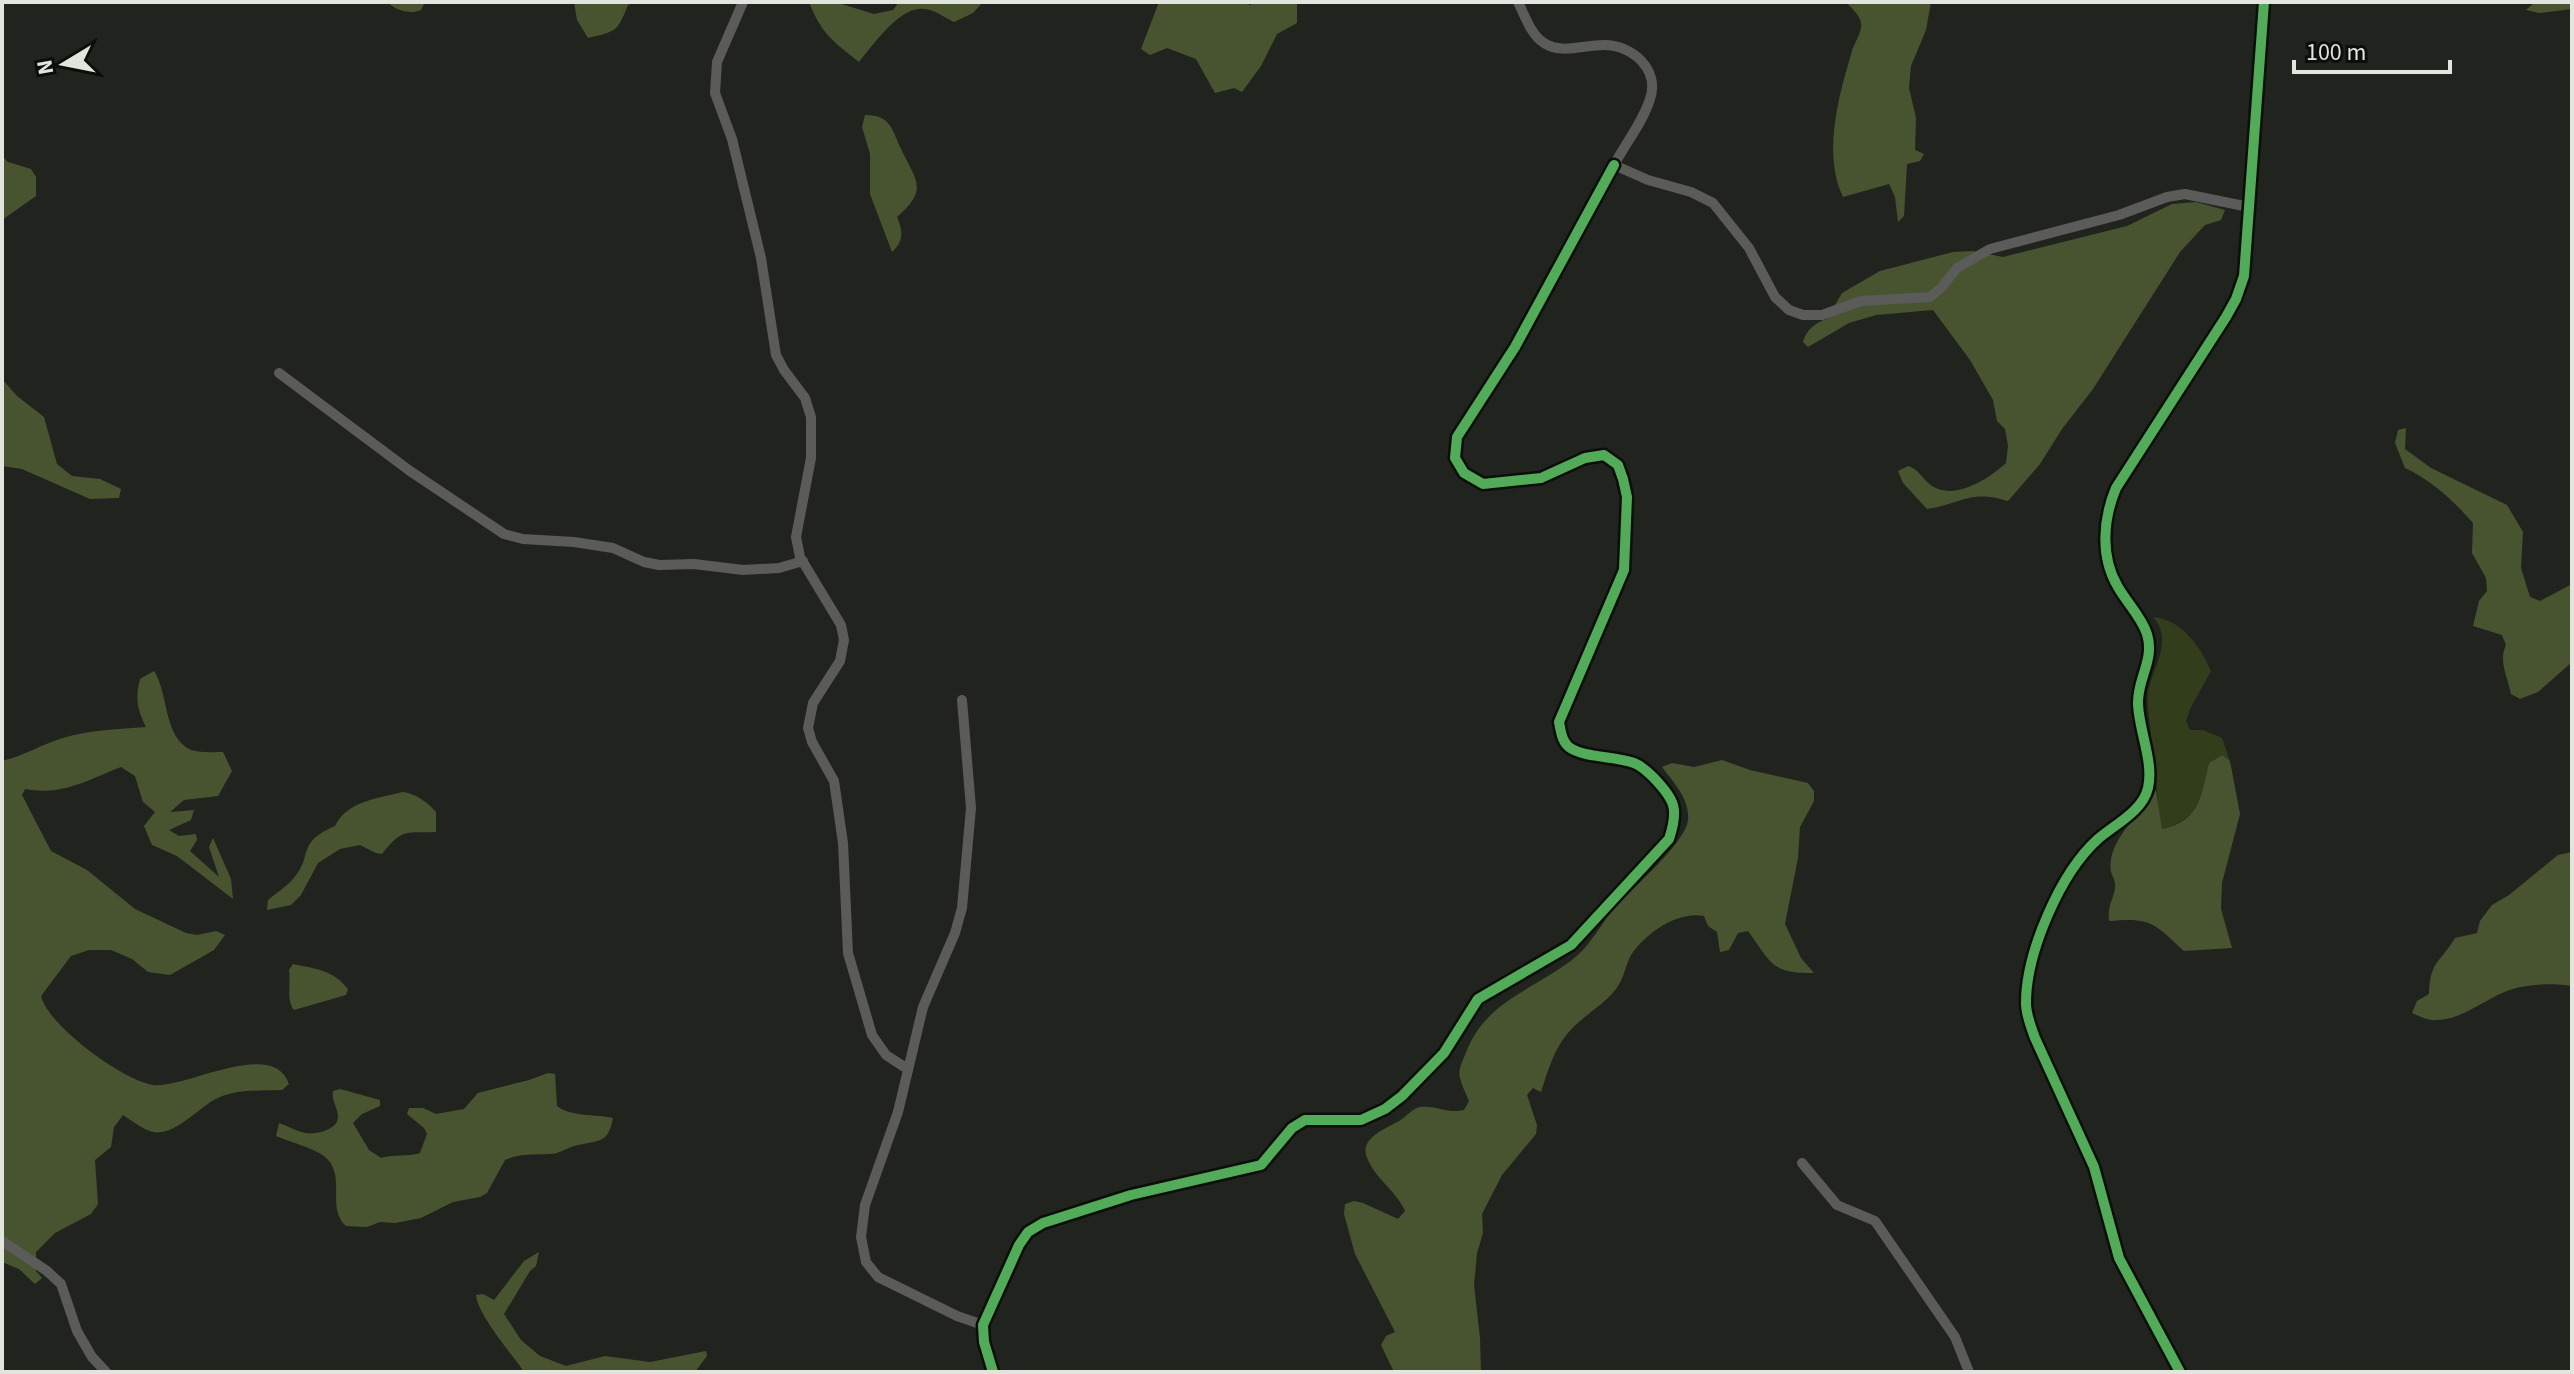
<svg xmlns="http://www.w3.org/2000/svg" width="2574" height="1374" viewBox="0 0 2574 1374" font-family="'Source Sans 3',sans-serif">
  <rect width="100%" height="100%" fill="#21241e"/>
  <path fill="#323d1b" d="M 2153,617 C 2181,619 2201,647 2211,671 L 2190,709 L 2186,721 L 2190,730 L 2203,730 L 2222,738 L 2230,761 L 2222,755 L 2209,763 C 2201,797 2200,820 2161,829 L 2148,708 C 2148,701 2147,694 2149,687 C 2155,664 2173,639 2153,617 Z"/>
  <path fill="#48542f" d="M 387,2 L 425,2 L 421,10 C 409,15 396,10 387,2 Z
    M 574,2 L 636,2 L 628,5 C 617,32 617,31 588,38 L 577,20 Z
    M 809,2 L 835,2 L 874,14 L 893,10 L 899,2 L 983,2 L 973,13 L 954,22 C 945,18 934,9 924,9 C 900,6 873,45 859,62 C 833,41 822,35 809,2 Z
    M 1159,2 L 1244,2 L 1250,5 L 1255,2 L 1297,2 L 1297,23 L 1277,34 L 1261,66 L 1242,92 L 1234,88 L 1215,93 L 1196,59 L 1167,48 L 1150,55 L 1141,49 Z
    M 1846,2 L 1931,2 L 1926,30 L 1911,66 L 1909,88 L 1916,118 L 1915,150 L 1924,154 L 1920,161 L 1907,164 L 1904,216 L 1898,222 L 1895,197 L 1889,184 L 1843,197 C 1822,153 1839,95 1852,51 C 1854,44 1860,35 1861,28 C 1863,17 1852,9 1846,2 Z
    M 2535,2 L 2572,2 L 2572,9 L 2539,13 L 2526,10 Z
    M 865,115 C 892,115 892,131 902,151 C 917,182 928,190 897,217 C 903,231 904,241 892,252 L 870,194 L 870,154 L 862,127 Z
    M 2,156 L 8,162 L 31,169 L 36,177 L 36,196 L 2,220 Z
    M 2196,202 L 2225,210 L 2221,220 L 2205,225 L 2180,252 L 2093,389 L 2062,429 L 2040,464 L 2008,501 C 1970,489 1961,504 1927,509 L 1903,483 L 1898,471 L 1908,466 C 1919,469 1923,480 1932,486 C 1955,501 1990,478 2006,463 L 2008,446 L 2005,429 L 1997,421 L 1993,400 L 1970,360 L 1933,310 L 1876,315 L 1849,323 L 1808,347 L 1803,342 C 1806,330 1816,322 1827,319 L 1842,293 L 1880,271 L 1953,252 L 1973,251 L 2003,257 L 2127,226 L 2172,204 Z
    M 2,379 L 17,396 L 44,417 L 57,464 L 72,476 L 100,479 L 121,489 L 119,498 L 90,499 L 22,469 L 2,466 Z
    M 2406,428 L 2405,449 L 2431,468 L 2507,505 L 2523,532 L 2521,568 L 2530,597 L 2540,601 L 2572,584 L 2572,662 L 2538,692 L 2520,699 L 2511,694 C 2508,677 2498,662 2506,645 L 2502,635 L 2473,626 L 2479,601 L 2487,591 L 2486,578 L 2472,553 L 2473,523 C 2454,501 2431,480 2405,468 L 2395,443 L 2398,430 Z
    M 154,671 C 169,694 163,737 191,750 C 200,753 214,752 223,752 L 232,771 L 218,796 L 184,800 L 170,812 L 194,810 L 191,820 L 169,830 L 179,836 L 196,834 L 197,840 L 190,851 L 219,877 L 209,847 L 213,838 L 231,879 L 233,899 L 177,856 L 152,845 L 144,826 L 155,812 L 143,802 L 135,776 L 121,767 C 87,780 63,796 25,789 L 22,795 L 51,851 L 87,870 L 135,909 L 186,933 L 197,935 L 216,931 L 225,935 L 214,950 L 170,975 L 148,972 L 132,959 L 111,950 L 89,950 L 71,956 L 41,996 C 48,1026 124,1081 153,1085 C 185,1089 273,1037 289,1084 L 282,1090 C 261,1091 240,1089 220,1097 C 201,1104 173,1140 150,1131 C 141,1128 131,1120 123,1115 L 114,1127 L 111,1147 L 95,1160 L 98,1204 L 91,1214 L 55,1233 L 36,1252 L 36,1271 L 42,1278 L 35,1284 L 19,1269 L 2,1262 L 2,761 C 24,756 42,744 63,738 C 89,730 119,729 146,727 C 137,709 135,698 140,679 Z
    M 2222,755 L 2230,761 L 2240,814 L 2222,883 L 2221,909 L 2232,948 L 2184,951 C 2154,923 2151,917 2109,921 C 2107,902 2116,897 2115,884 C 2115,880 2112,876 2111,872 C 2106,840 2141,815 2156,790 L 2162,829 C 2200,821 2201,796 2209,763 Z
    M 1722,760 L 1750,770 L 1808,783 L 1814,791 L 1814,801 L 1800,827 L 1798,858 L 1785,924 L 1801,958 L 1814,973 C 1771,973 1772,964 1748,931 L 1738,933 L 1729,950 L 1720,952 L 1717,932 L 1708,926 L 1704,916 C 1677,911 1646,933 1631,955 C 1625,966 1624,979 1616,989 C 1605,1003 1591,1011 1579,1022 C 1556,1041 1550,1065 1541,1092 L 1533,1088 L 1527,1095 L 1537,1125 L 1536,1134 L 1502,1175 L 1482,1214 L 1483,1233 L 1477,1253 L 1474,1285 L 1480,1338 L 1481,1372 L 1394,1372 L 1381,1345 L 1386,1336 L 1395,1332 L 1355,1254 L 1344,1214 L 1345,1204 L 1354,1201 L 1363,1203 L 1398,1219 L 1405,1211 C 1397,1192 1376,1179 1368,1160 C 1357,1139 1385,1129 1399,1121 C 1406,1117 1413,1108 1420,1107 C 1435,1105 1449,1114 1464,1110 L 1469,1101 C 1466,1094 1462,1086 1460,1078 C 1458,1070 1462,1062 1465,1055 C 1484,1002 1531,991 1572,960 C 1592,945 1601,922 1618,904 C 1634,887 1686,842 1688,820 C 1690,799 1674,783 1662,767 L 1672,763 L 1694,767 Z
    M 403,792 C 417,794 428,803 436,812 L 436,832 C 406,833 402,828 382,854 L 376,853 L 360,845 L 340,849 L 318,863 L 301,895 L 291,905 L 267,910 L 268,900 C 276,893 286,887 293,879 C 314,856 295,843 335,826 C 347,801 379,798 403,792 Z
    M 2572,852 L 2572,986 C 2554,983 2534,984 2516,988 C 2488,995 2465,1020 2436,1020 C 2428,1021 2419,1016 2412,1013 L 2417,1001 L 2429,994 C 2430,961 2440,963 2455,938 L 2477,933 L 2480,921 L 2492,905 L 2509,895 L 2558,855 Z
    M 293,964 C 316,969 333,970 348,989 L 346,995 L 294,1010 C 286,1001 291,982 289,970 Z
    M 548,1073 L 555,1074 L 557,1106 C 571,1117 595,1114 613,1118 C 608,1143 601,1140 578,1145 C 568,1147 560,1154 549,1154 C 532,1155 521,1153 505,1160 L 487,1193 L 480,1197 L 453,1202 L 421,1218 L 395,1223 L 380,1222 L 367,1227 L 346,1226 C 325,1207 348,1175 324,1156 C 311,1147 290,1142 276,1136 L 279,1123 C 288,1126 296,1131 305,1133 C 315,1135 338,1130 338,1117 C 338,1107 331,1101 333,1091 L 340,1089 L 380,1100 L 380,1106 L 362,1114 L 353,1123 L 369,1150 L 381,1158 C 394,1154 408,1157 420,1153 L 427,1134 L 424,1128 L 407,1114 L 409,1108 L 423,1108 L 436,1114 L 464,1109 L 478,1093 L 529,1080 Z
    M 539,1252 L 536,1266 L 530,1271 L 504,1314 L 521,1340 L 540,1356 L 566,1366 L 605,1356 L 650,1362 L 706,1351 L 707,1356 L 695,1372 L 524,1372 C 512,1354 477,1314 476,1295 L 483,1294 L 494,1300 L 524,1261 Z"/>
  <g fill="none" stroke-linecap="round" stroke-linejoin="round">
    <path stroke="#5b5b5a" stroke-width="10" d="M 743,2 L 717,62 L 715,93 L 732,139 L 761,258 L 776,355 L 784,370 L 805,398 L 811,417 L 811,458 L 796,537 L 800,557 L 841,625 L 844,640 L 840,661 L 813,703 L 808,728 L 812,742 L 834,781 L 843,843 L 848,953 L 872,1035 L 886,1055 L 906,1068
      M 1518,2 C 1525,16 1531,35 1544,43 C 1562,55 1586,44 1606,45 C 1633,46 1660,70 1650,99 C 1643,122 1625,144 1614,165 L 1648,180 L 1691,192 L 1713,203 L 1749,248 L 1775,297 L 1789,310 L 1803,315 L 1822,315 L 1861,301 L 1930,297 L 1941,288 L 1957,268 L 1990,249 L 2119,215 L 2167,197 L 2185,194 L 2249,207
      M 279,373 L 410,471 L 504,534 L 523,539 L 574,542 L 613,548 L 644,562 L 659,565 L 694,564 L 743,570 L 779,568 L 803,561
      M 962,700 L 971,808 L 962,908 L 955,933 L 923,1007 L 898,1112 L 865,1205 L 861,1237 L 866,1262 L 878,1277 L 957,1316 L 983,1325
      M 1802,1163 L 1837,1205 L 1875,1221 L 1955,1337 L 1969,1372
      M 2,1241 L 47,1271 L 61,1284 L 77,1331 L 92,1357 L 106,1372
      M 993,1372 L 984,1342 L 983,1325 L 1019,1245 L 1028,1232 L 1043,1223 L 1131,1195 L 1261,1165 L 1292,1128 L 1305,1120 L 1361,1120 L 1385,1109 L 1402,1096 L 1444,1053 L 1478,999 L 1571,945 L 1669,839 C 1679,809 1675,800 1654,778 C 1648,772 1642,766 1634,763 C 1616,756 1588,758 1572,749 C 1562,744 1561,732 1559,722 L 1624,570 L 1627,497 L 1623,479 L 1618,465 L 1604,455 L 1585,458 L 1541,478 L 1483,484 L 1464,473 L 1455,458 L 1457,437 L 1515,347 L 1614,165
      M 2180,1372 L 2119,1258 L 2094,1167 L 2035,1038 C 2031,1027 2026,1015 2026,1003 C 2026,953 2060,873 2098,839 C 2114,825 2143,811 2148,788 C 2154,762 2139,731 2138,704 C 2137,679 2155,660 2147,634 C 2141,616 2127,603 2118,587 C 2100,557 2103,519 2116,488 L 2226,317 L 2236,299 L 2244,276 L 2264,2"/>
    <g stroke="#0c0e0a" stroke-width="15">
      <path id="cycleway" d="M 993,1372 L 984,1342 L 983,1325 L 1019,1245 L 1028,1232 L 1043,1223 L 1131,1195 L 1261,1165 L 1292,1128 L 1305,1120 L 1361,1120 L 1385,1109 L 1402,1096 L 1444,1053 L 1478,999 L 1571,945 L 1669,839 C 1679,809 1675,800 1654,778 C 1648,772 1642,766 1634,763 C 1616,756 1588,758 1572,749 C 1562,744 1561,732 1559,722 L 1624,570 L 1627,497 L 1623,479 L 1618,465 L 1604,455 L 1585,458 L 1541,478 L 1483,484 L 1464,473 L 1455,458 L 1457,437 L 1515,347 L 1614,165
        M 2180,1372 L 2119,1258 L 2094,1167 L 2035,1038 C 2031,1027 2026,1015 2026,1003 C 2026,953 2060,873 2098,839 C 2114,825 2143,811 2148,788 C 2154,762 2139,731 2138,704 C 2137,679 2155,660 2147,634 C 2141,616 2127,603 2118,587 C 2100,557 2103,519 2116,488 L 2226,317 L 2236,299 L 2244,276 L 2264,2"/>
    </g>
    <use href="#cycleway" stroke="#51ab58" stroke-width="10"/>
  </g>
  <rect width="2574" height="1374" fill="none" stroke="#e2e5de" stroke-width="8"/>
  <g transform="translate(64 64) rotate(260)" stroke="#0c0e0a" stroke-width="6" paint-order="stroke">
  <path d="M0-6L14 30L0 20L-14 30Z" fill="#e2e5de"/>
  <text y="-12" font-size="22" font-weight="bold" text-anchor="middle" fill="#e2e5de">N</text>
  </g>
  <path d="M2294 60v12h156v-12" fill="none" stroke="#e2e5de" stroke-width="4"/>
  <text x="2306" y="60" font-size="24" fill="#e2e5de" stroke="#0c0e0a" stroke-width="6" paint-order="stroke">100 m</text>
</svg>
